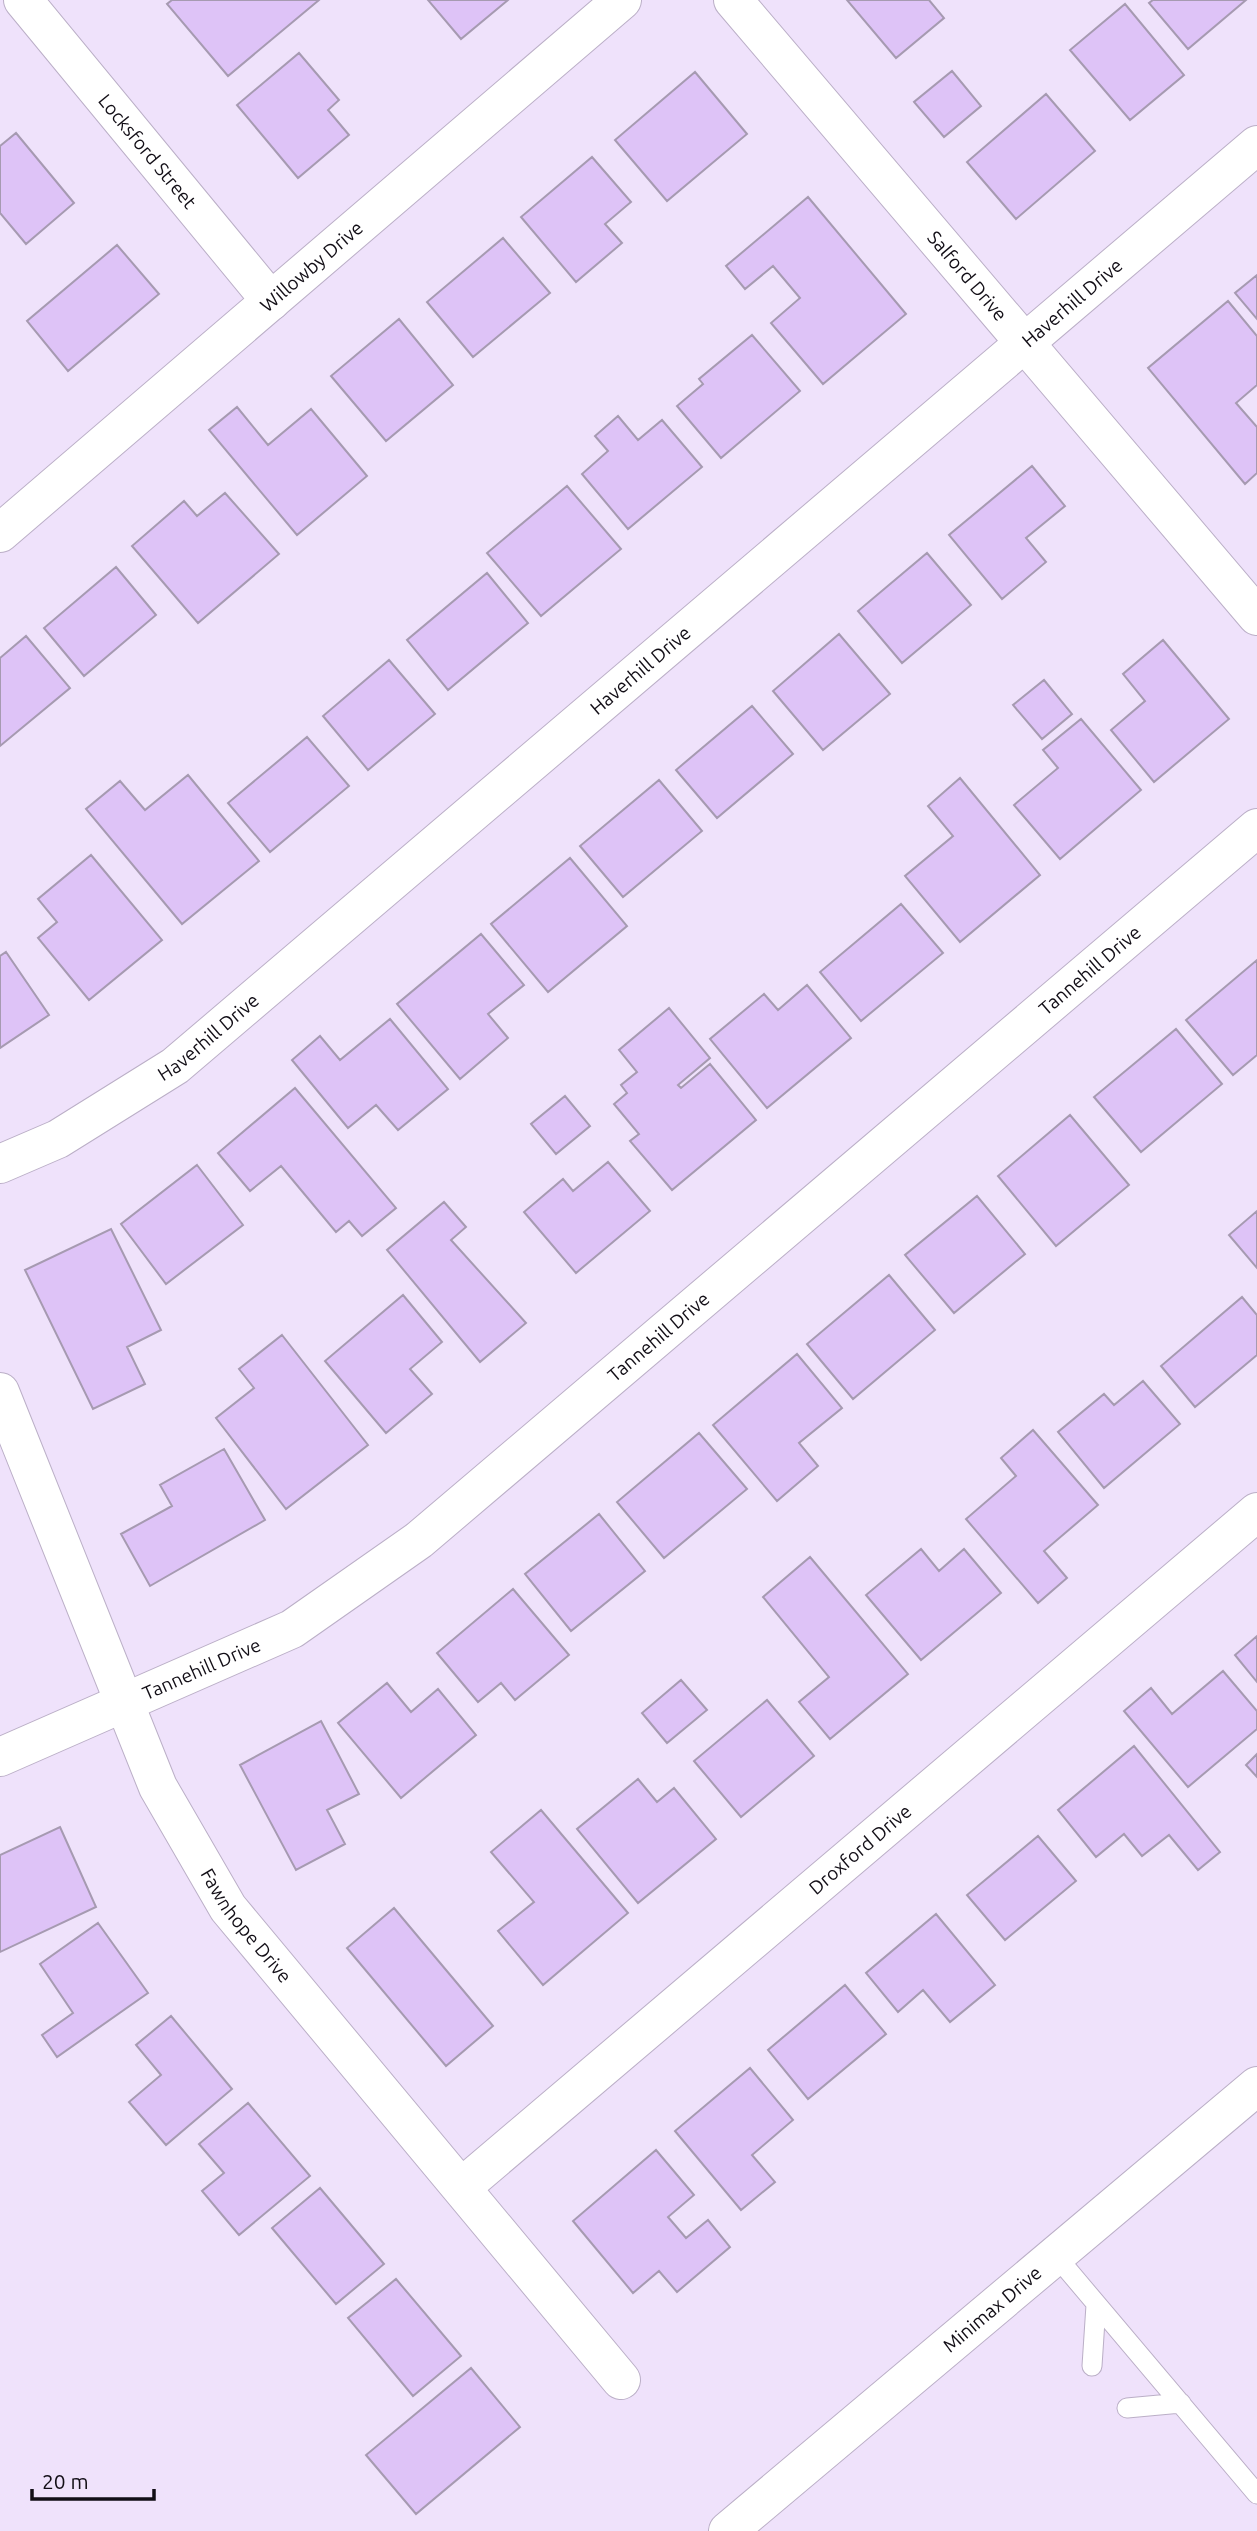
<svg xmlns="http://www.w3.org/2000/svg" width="1257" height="2531" viewBox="0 0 1257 2531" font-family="Ubuntu,sans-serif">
  <rect width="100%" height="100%" fill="#efe2fb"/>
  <path fill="#dec3f7" stroke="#a69ab1" stroke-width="2" d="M 172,0 L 319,0 L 228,76 L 167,4 Z
    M 428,0 L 508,0 L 461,39 Z
    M 847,0 L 929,0 L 944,18 L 896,58 Z
    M 1153,0 L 1246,0 L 1188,49 L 1149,3 Z
    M 1125,4 L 1184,75 L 1130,120 L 1070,50 Z
    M 299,53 L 339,100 L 328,110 L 349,135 L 298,178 L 237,105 Z
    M 952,71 L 981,106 L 944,137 L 914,102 Z
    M 695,72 L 747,134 L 667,201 L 615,140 Z
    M 1046,94 L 1095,151 L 1016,219 L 967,162 Z
    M 16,133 L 74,203 L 26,244 L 0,213 L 0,146 Z
    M 592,157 L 631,202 L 605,224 L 622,243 L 576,282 L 521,217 Z
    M 808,197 L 906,314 L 823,384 L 771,323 L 800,298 L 773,266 L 745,289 L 726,266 Z
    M 503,238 L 550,293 L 473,357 L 427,302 Z
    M 117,245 L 159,294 L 68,371 L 27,321 Z
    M 1257,275 L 1257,319 L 1235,293 Z
    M 1228,301 L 1257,336 L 1257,385 L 1236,403 L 1257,427 L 1257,473 L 1245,484 L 1148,368 Z
    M 399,319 L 453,385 L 386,441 L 331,376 Z
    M 752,335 L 800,391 L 721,458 L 677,406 L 703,384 L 699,379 Z
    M 237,407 L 268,445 L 311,409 L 367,476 L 297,535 L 209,430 Z
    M 618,416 L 638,440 L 662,420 L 702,467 L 628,529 L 582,474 L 608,451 L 595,436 Z
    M 1032,466 L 1065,506 L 1026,538 L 1046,562 L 1002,599 L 949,535 Z
    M 567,486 L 621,549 L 541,616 L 487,553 Z
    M 225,493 L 279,554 L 198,623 L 132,546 L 184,501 L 197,516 Z
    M 927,553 L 971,605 L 902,663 L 858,611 Z
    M 116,567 L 156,615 L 84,676 L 44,628 Z
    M 487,573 L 528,623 L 448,690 L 407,640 Z
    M 839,634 L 890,694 L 823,750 L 773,691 Z
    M 26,636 L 70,688 L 0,746 L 0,658 Z
    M 1163,640 L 1229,719 L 1154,782 L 1111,730 L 1145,701 L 1123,674 Z
    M 389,660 L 435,714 L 368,770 L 323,716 Z
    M 1044,680 L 1072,714 L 1042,739 L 1013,705 Z
    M 752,706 L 793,754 L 717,818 L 676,770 Z
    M 1081,719 L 1141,790 L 1060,859 L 1014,805 L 1058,768 L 1043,750 Z
    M 307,737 L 349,786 L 270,852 L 228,803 Z
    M 188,775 L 259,861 L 182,924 L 86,809 L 120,781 L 145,810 Z
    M 960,778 L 1040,875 L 960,942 L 905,876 L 953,836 L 928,806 Z
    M 659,780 L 702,831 L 623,897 L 580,846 Z
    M 91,855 L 162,940 L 89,1000 L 38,938 L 57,922 L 38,899 Z
    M 570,858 L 627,926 L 548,992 L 491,924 Z
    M 901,904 L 943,953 L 861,1021 L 820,972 Z
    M 481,934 L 524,985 L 488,1014 L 508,1038 L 460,1079 L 397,1004 Z
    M 6,952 L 49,1015 L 0,1048 L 0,956 Z
    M 1257,960 L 1257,1055 L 1233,1075 L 1186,1020 Z
    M 807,985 L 851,1038 L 767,1108 L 710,1039 L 764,994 L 778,1010 Z
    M 669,1008 L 710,1058 L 678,1085 L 681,1088 L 710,1064 L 756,1120 L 672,1190 L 630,1141 L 639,1134 L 614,1104 L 627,1093 L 621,1085 L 637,1072 L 619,1050 Z
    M 390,1019 L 448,1089 L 398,1130 L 376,1105 L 348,1128 L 292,1060 L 320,1036 L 340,1060 Z
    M 1176,1029 L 1222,1084 L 1141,1152 L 1094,1097 Z
    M 295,1088 L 396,1208 L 362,1236 L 349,1221 L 336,1232 L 281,1166 L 250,1191 L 218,1153 Z
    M 565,1096 L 590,1126 L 556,1154 L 531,1124 Z
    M 1070,1115 L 1129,1185 L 1056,1246 L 998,1176 Z
    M 608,1162 L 650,1211 L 576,1273 L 524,1212 L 563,1179 L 573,1191 Z
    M 197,1165 L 243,1225 L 166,1284 L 121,1224 Z
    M 977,1196 L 1025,1254 L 954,1313 L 905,1255 Z
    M 444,1202 L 466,1227 L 451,1240 L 526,1323 L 480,1362 L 387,1250 Z
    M 1257,1211 L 1257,1268 L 1229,1235 Z
    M 111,1229 L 161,1330 L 127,1347 L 145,1384 L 93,1409 L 25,1270 Z
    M 889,1275 L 935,1330 L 853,1399 L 807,1344 Z
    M 403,1295 L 442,1342 L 410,1369 L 432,1394 L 386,1433 L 325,1361 Z
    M 1242,1297 L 1257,1315 L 1257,1355 L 1195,1407 L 1161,1366 Z
    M 282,1335 L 368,1445 L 286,1509 L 216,1418 L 254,1388 L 239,1369 Z
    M 797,1354 L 842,1408 L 799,1443 L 818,1466 L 777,1501 L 713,1425 Z
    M 1143,1381 L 1180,1424 L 1104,1488 L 1058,1432 L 1104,1394 L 1114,1405 Z
    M 1033,1430 L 1098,1505 L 1044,1551 L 1067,1578 L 1038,1603 L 966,1519 L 1016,1476 L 1001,1458 Z
    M 699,1433 L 747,1489 L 664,1558 L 617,1502 Z
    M 224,1449 L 265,1520 L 150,1586 L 121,1534 L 172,1506 L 160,1485 Z
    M 599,1514 L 645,1571 L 571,1631 L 525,1574 Z
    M 921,1549 L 939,1571 L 964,1549 L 1001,1593 L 921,1660 L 866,1595 Z
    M 810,1557 L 908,1674 L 830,1739 L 799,1702 L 829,1677 L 763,1597 Z
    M 513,1589 L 569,1655 L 515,1700 L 501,1683 L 478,1702 L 437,1653 Z
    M 1257,1636 L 1257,1682 L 1235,1655 Z
    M 1223,1671 L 1257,1711 L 1257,1729 L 1188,1787 L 1124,1711 L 1151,1688 L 1172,1714 Z
    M 681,1680 L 707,1710 L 667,1743 L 642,1713 Z
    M 387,1683 L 411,1712 L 438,1689 L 476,1735 L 401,1798 L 338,1723 Z
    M 767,1700 L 814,1756 L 741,1817 L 694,1761 Z
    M 321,1721 L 359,1794 L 327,1810 L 345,1844 L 296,1870 L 240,1765 Z
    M 1134,1746 L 1220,1852 L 1198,1870 L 1169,1835 L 1142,1856 L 1124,1834 L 1096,1857 L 1058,1810 Z
    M 1257,1754 L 1257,1777 L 1246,1765 Z
    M 638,1779 L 657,1802 L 674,1788 L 716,1839 L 638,1903 L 577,1829 Z
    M 541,1810 L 628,1913 L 543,1985 L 498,1931 L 534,1902 L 491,1852 Z
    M 60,1827 L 96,1907 L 0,1952 L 0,1855 Z
    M 1038,1836 L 1076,1881 L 1005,1940 L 967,1895 Z
    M 394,1908 L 493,2026 L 446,2066 L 347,1948 Z
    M 936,1914 L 995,1985 L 950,2022 L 923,1990 L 898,2012 L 866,1973 Z
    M 98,1923 L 148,1993 L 57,2057 L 42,2035 L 73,2013 L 40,1964 Z
    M 845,1985 L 886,2034 L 808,2099 L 768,2050 Z
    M 171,2016 L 232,2089 L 166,2145 L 129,2102 L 161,2075 L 136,2045 Z
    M 750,2068 L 793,2120 L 752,2155 L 775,2182 L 741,2210 L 675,2131 Z
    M 248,2103 L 310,2176 L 239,2235 L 202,2191 L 224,2173 L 199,2144 Z
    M 656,2150 L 694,2195 L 668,2217 L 686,2238 L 708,2220 L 730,2247 L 677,2292 L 659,2271 L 633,2293 L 573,2221 Z
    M 320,2188 L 384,2264 L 336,2304 L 272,2228 Z
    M 396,2279 L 461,2356 L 413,2396 L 348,2318 Z
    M 471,2368 L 520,2427 L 416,2514 L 366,2455 Z"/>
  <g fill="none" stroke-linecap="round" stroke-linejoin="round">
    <g stroke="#bbafc7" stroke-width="21">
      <path id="lane" d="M 1056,2256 L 1257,2494
        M 1092,2366 L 1096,2305
        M 1127,2408 L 1181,2403"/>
    </g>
    <g stroke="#bbafc7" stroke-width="40">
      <g id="street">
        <path id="s1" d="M 23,0 L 271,301"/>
        <path id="s2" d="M 733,0 L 1257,616"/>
        <path id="s3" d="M 0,533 L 622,0"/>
        <path id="s4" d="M 0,1164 L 58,1139 L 175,1066 L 1257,145"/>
        <path id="s5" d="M 0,1392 L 158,1787 L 228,1908 L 621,2380"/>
        <path id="s6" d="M 0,1757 L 292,1629 L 419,1540 L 1257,828"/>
        <path id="s7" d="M 462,2187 L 1257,1512"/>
        <path id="s8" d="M 728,2531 L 1257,2086"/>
      </g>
    </g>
    <use href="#lane" stroke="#fff" stroke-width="19"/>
    <use href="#street" stroke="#fff" stroke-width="38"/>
  </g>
  <g text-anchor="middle" stroke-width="5" stroke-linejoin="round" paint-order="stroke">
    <g font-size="19" fill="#120e16" stroke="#efe2fb">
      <text dy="7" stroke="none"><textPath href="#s1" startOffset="196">Locksford Street</textPath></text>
      <text dy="7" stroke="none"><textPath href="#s3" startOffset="410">Willowby Drive</textPath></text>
      <text dy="7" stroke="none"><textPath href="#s2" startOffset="362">Salford Drive</textPath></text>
      <text dy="7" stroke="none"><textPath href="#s4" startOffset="1379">Haverhill Drive</textPath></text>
      <text dy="7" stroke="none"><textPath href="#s4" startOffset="812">Haverhill Drive</textPath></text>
      <text dy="7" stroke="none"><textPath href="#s6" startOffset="1354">Tannehill Drive</textPath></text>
      <text dy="7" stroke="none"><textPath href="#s4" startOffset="245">Haverhill Drive</textPath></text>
      <text dy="7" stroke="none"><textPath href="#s6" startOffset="788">Tannehill Drive</textPath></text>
      <text dy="7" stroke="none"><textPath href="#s6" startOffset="220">Tannehill Drive</textPath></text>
      <text dy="7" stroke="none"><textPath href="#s7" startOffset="522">Droxford Drive</textPath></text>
      <text dy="7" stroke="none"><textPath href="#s5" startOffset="590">Fawnhope Drive</textPath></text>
      <text dy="7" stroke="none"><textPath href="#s8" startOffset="345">Minimax Drive</textPath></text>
    </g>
  </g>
  <path d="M32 2489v10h122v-10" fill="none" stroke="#120e16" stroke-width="3.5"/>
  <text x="42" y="2489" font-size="21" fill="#120e16" stroke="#efe2fb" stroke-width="5" paint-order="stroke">20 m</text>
</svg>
